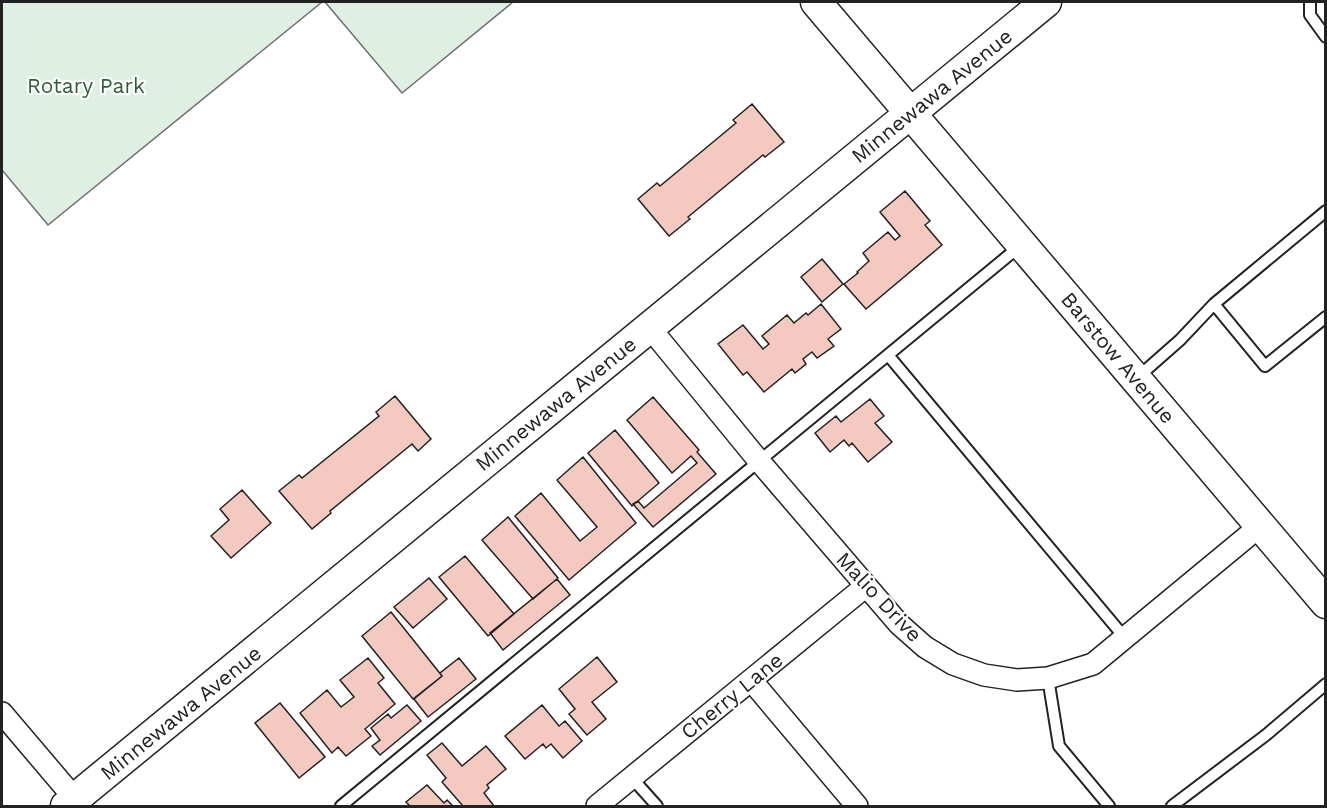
<svg xmlns="http://www.w3.org/2000/svg" width="1327" height="808" viewBox="0 0 1327 808" font-family="'Work Sans',sans-serif">
  <rect width="100%" height="100%" fill="#fff"/>
  <path fill="#e0efe3" stroke="#6f6f6f" stroke-width="1.5" d="M 2,2 L 322,2 L 48,225 L 2,170 Z
    M 325,2 L 513,2 L 402,93 Z"/>
  <path fill="#f3c9c0" stroke="#222" stroke-width="1.5" d="M 752,104 L 784,142 L 765,157 L 763,155 L 688,217 L 690,219 L 669,236 L 638,199 L 657,183 L 660,186 L 736,123 L 733,120 Z
    M 905,191 L 930,221 L 925,225 L 942,245 L 866,309 L 844,284 L 858,273 L 857,272 L 869,261 L 863,253 L 888,232 L 895,240 L 900,236 L 880,212 Z
    M 822,259 L 843,284 L 822,302 L 801,277 Z
    M 821,304 L 841,329 L 828,339 L 834,346 L 817,358 L 812,352 L 803,359 L 806,364 L 795,373 L 792,369 L 764,392 L 747,372 L 743,375 L 718,344 L 743,325 L 763,349 L 769,344 L 762,336 L 787,315 L 794,323 L 806,313 L 808,315 Z
    M 395,396 L 431,439 L 418,451 L 412,444 L 330,511 L 331,513 L 312,529 L 279,491 L 299,475 L 302,478 L 379,416 L 376,412 Z
    M 653,397 L 699,450 L 697,452 L 716,474 L 653,527 L 633,504 L 638,501 L 644,508 L 697,463 L 691,456 L 672,473 L 627,420 Z
    M 870,399 L 884,416 L 875,423 L 892,442 L 868,462 L 852,443 L 849,446 L 844,440 L 830,452 L 815,433 L 836,416 L 841,422 Z
    M 615,430 L 659,483 L 632,506 L 588,453 Z
    M 583,457 L 636,523 L 569,580 L 515,516 L 541,493 L 580,541 L 597,527 L 557,480 Z
    M 242,490 L 271,523 L 231,558 L 211,536 L 229,520 L 220,509 Z
    M 508,517 L 558,578 L 533,599 L 482,540 Z
    M 465,556 L 514,614 L 488,636 L 439,577 Z
    M 429,578 L 447,599 L 413,628 L 394,607 Z
    M 557,579 L 570,595 L 503,650 L 490,633 Z
    M 391,612 L 442,676 L 413,699 L 362,636 Z
    M 597,657 L 617,682 L 592,702 L 606,719 L 587,735 L 569,714 L 575,709 L 559,689 Z
    M 368,658 L 384,678 L 378,683 L 395,704 L 365,729 L 371,736 L 346,756 L 338,747 L 332,753 L 300,713 L 327,690 L 341,707 L 354,697 L 340,680 Z
    M 459,658 L 476,679 L 428,717 L 414,699 L 442,676 L 440,673 Z
    M 280,703 L 325,757 L 299,778 L 255,723 Z
    M 407,705 L 421,721 L 380,755 L 372,746 L 380,740 L 371,728 L 388,714 L 391,718 Z
    M 542,705 L 559,726 L 565,721 L 582,741 L 563,758 L 551,744 L 546,748 L 543,744 L 525,759 L 505,736 Z
    M 442,743 L 462,766 L 486,746 L 506,769 L 487,785 L 489,788 L 484,793 L 494,806 L 463,806 L 442,782 L 446,778 L 427,755 Z
    M 427,785 L 444,803 L 447,800 L 453,806 L 410,806 L 406,802 Z"/>
  <g fill="none" stroke-linecap="round" stroke-linejoin="round">
    <g stroke="#222" stroke-width="14">
      <path id="lane" d="M 1310,2 L 1310,15 L 1326,37
        M 1214,304 L 1265,366 L 1326,317
        M 888,355 L 1125,638
        M 1138,377 L 1180,340 L 1214,304 L 1326,211
        M 1048,678 L 1059,746 L 1109,806
        M 632,778 L 657,806
        M 341,806 L 1020,246
        M 1172,806 L 1266,735 L 1326,684"/>
    </g>
    <g stroke="#222" stroke-width="24">
      <path id="street" d="M 650,328 L 759,461 L 899,624 L 925,647 L 953,664 L 984,675 L 1017,680 L 1048,678 L 1093,664 L 1260,526
        M 751,680 L 857,806
        M 2,713 L 81,806
        M 597,806 L 866,586"/>
    </g>
    <g stroke="#222" stroke-width="33">
      <path id="secondary" d="M 816,2 L 1326,603
        M 66,806 L 1046,2"/>
    </g>
    <use href="#lane" stroke="#fff" stroke-width="10"/>
    <use href="#street" stroke="#fff" stroke-width="21"/>
    <use href="#secondary" stroke="#fff" stroke-width="30"/>
  </g>
  <g text-anchor="middle" stroke-width="4.5" stroke-linejoin="round" paint-order="stroke">
    <g font-size="21" fill="#2f5e38" stroke="#fff">
      <text x="86" y="93">Rotary Park</text>
    </g>
    <g font-size="21" fill="#222" stroke="#fff">
      <text transform="translate(932 96) rotate(-39)" y="7">Minnewawa Avenue</text>
      <text transform="translate(1118 358) rotate(50)" y="7">Barstow Avenue</text>
      <text transform="translate(556 404) rotate(-39)" y="7">Minnewawa Avenue</text>
      <text transform="translate(879 597) rotate(47)" y="7">Malio Drive</text>
      <text transform="translate(732 696) rotate(-39)" y="7">Cherry Lane</text>
      <text transform="translate(181 713) rotate(-39)" y="7">Minnewawa Avenue</text>
    </g>
  </g>
  <rect width="1327" height="808" fill="none" stroke="#222222" stroke-width="6"/>
</svg>
